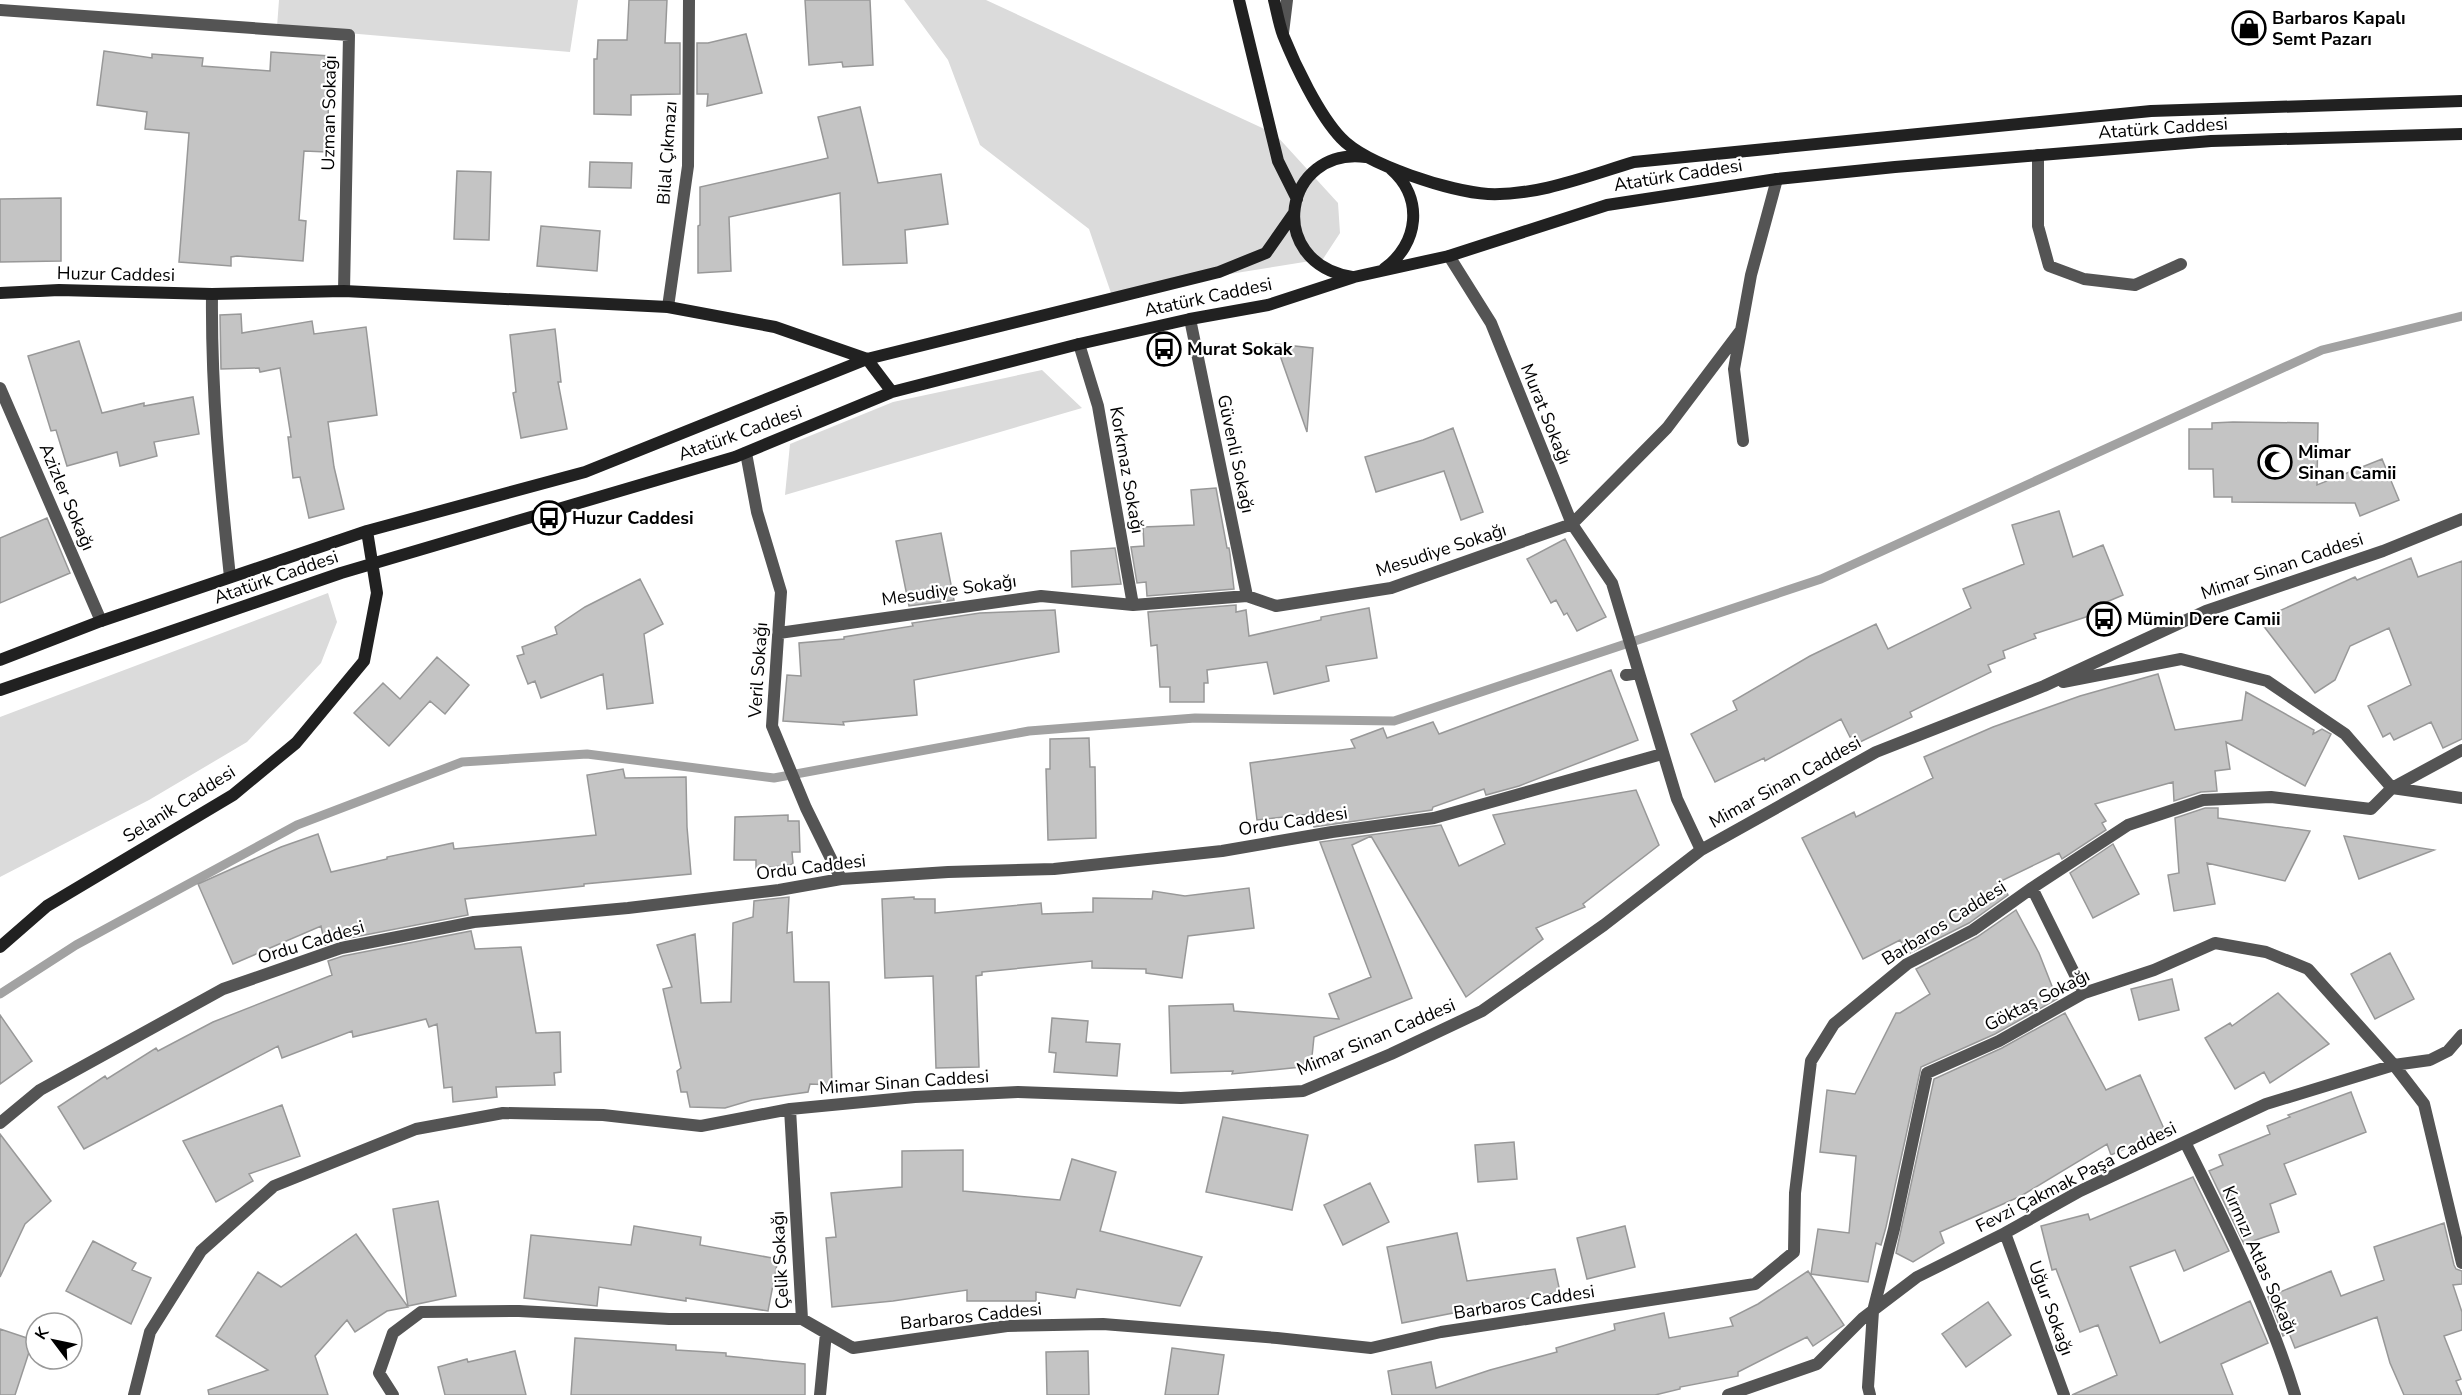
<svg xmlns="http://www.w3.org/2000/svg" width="2462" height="1395" viewBox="0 0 2462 1395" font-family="'Nunito Sans',sans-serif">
  <rect width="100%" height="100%" fill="#fff"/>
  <path fill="#dbdbdb" d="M 279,0 L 578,0 L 570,52 L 277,27 Z
    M 904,0 L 986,0 L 1275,134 L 1338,203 L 1340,233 L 1323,259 L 1111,293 L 1089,229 L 980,145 L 948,60 Z
    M 1042,370 L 1082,408 L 785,495 L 790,444 L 893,402 Z
    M 328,593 L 337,622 L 321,663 L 247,742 L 149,800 L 0,877 L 0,717 Z"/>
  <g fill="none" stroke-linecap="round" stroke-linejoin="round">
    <path stroke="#a2a2a2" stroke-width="9" d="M 0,994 L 76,945 L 297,825 L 462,762 L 587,754 L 774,778 L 1029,731 L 1195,718 L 1394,721 L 1821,579 L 2322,350 L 2462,316"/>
  </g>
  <path fill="#c4c4c4" stroke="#989898" stroke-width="1.5" d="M 629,0 L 667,0 L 665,43 L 680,43 L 680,94 L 631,95 L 631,115 L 594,114 L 594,59 L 597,59 L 598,40 L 627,40 Z
    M 805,0 L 870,0 L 873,65 L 843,67 L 842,62 L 809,65 Z
    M 746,34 L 762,93 L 707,106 L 708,94 L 697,94 L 697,43 L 708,43 Z
    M 104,51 L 152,58 L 152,54 L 203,58 L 202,66 L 270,71 L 271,52 L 330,56 L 327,152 L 304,151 L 299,220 L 306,221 L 303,261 L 237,256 L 231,257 L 231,266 L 179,262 L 189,133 L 145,129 L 147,112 L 97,105 Z
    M 860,107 L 878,183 L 941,174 L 948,224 L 905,230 L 907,263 L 843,265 L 840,193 L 729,217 L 731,271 L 698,273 L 698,226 L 700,225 L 700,187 L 828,158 L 818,117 Z
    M 590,162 L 632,163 L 631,188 L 589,187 Z
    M 457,171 L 491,172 L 489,240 L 454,239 Z
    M 61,198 L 61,261 L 0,262 L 0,199 Z
    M 541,226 L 600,231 L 597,271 L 537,266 Z
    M 241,314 L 242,333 L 312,321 L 314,334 L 366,327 L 377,415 L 328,422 L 334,467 L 344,509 L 309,518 L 300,477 L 293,478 L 288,437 L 291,437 L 280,368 L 260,372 L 259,368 L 221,369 L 220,315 Z
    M 555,329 L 561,382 L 558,382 L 567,429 L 521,438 L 513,393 L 516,392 L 510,335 Z
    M 79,341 L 102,413 L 144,403 L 144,406 L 193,397 L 199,434 L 154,442 L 157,456 L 120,466 L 117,452 L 67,466 L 56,430 L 51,431 L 28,356 Z
    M 1276,344 L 1313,348 L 1307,432 Z
    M 2233,422 L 2318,423 L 2317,485 L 2382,459 L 2399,500 L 2360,516 L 2355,503 L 2232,502 L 2232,497 L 2214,497 L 2213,469 L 2189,469 L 2189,429 L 2212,429 L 2212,423 Z
    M 1453,428 L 1483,512 L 1461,520 L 1444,471 L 1376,492 L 1365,457 L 1423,440 Z
    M 1216,488 L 1227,548 L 1229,548 L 1230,554 L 1234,589 L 1147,596 L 1146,582 L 1137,583 L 1131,547 L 1144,546 L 1143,527 L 1194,525 L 1191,490 Z
    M 2059,511 L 2073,557 L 2103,545 L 2123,595 L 2090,609 L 2092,615 L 2034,634 L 2036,638 L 2003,651 L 2005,658 L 1988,665 L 1991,672 L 1910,712 L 1912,717 L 1858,743 L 1854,735 L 1850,737 L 1841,719 L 1765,761 L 1764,758 L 1715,782 L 1691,734 L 1737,710 L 1733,701 L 1810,656 L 1876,624 L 1888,649 L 1971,608 L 1963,589 L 2024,564 L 2012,525 Z
    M 47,518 L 70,573 L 0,603 L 0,538 Z
    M 941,533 L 954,600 L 909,606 L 896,541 Z
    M 1565,539 L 1606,617 L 1577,631 L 1567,613 L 1564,615 L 1556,600 L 1551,603 L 1527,559 Z
    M 1115,548 L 1121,584 L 1072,587 L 1071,551 Z
    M 2411,558 L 2418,577 L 2462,561 L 2462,739 L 2443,748 L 2431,722 L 2394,740 L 2390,733 L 2383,737 L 2368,706 L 2411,685 L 2389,628 L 2350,646 L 2335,680 L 2315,693 L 2259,620 L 2355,577 L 2357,580 Z
    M 640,579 L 663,624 L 644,634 L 653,703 L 607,709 L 603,674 L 541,698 L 535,681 L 528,684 L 517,656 L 524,654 L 522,647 L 557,634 L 555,627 L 585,607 Z
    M 1236,605 L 1236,612 L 1246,610 L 1249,636 L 1321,620 L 1321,617 L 1369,608 L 1377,658 L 1326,666 L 1329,681 L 1274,694 L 1267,662 L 1207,670 L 1208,683 L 1204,683 L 1204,702 L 1170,702 L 1170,687 L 1160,687 L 1157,645 L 1151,646 L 1148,612 Z
    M 1055,610 L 1059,652 L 914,680 L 917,715 L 843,722 L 844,725 L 783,721 L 787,675 L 801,676 L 799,643 L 844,639 L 844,637 L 913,626 L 912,623 L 980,613 Z
    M 437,657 L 469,685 L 445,714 L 430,701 L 389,746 L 354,713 L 383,683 L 400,699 Z
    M 1611,670 L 1638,740 L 1519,786 L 1486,795 L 1484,789 L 1433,807 L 1432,810 L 1314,827 L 1310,814 L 1257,820 L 1250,763 L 1355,748 L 1351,740 L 1383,728 L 1387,738 L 1433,722 L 1439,734 Z
    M 2158,674 L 2175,730 L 2242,720 L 2246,692 L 2314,730 L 2313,734 L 2322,729 L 2331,734 L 2305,786 L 2226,742 L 2230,769 L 2215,771 L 2217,791 L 2201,792 L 2174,801 L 2173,782 L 2095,804 L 2106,821 L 2102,823 L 2106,830 L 2062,859 L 2059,853 L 2001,881 L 2008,895 L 1969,923 L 1908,954 L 1900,940 L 1863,959 L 1802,838 L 1854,812 L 1856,817 L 1933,778 L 1924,757 L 1993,727 L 2080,696 Z
    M 1089,738 L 1090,767 L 1095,767 L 1096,838 L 1048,840 L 1046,769 L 1050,769 L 1050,739 Z
    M 623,769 L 625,778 L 686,777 L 687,827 L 691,874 L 584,884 L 584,886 L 465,899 L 468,915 L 339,940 L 325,945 L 321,926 L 233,964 L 198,884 L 281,847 L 318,834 L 331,872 L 387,859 L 387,857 L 453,843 L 454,849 L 596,835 L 587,775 Z
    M 1636,790 L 1659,845 L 1583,904 L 1585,907 L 1536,928 L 1543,939 L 1466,997 L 1371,836 L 1352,845 L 1412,998 L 1314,1037 L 1311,1066 L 1232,1074 L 1233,1071 L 1171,1073 L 1169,1006 L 1233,1004 L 1234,1011 L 1339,1019 L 1329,994 L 1371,977 L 1320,842 L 1441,825 L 1459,866 L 1505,844 L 1493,815 Z
    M 2205,808 L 2218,808 L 2218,818 L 2310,831 L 2285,881 L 2207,863 L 2215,904 L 2174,911 L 2168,875 L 2179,873 L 2175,818 Z
    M 788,815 L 788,821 L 799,821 L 800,852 L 792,852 L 793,863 L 790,865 L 756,869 L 756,860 L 734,860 L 735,817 Z
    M 2344,836 L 2434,850 L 2359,879 Z
    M 2113,844 L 2139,894 L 2093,918 L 2070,873 Z
    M 1249,888 L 1254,928 L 1188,936 L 1182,978 L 1146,973 L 1146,969 L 1092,968 L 1092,961 L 982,972 L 982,975 L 976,976 L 979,1067 L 936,1068 L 933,976 L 885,978 L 882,899 L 914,897 L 914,899 L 935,899 L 935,913 L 1041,903 L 1042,914 L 1093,912 L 1093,898 L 1152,899 L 1153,891 L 1185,896 Z
    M 789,897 L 787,933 L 792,932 L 794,982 L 829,982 L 832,1085 L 810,1084 L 808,1092 L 752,1100 L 725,1108 L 690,1107 L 687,1092 L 681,1092 L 677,1071 L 681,1068 L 663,989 L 672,987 L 657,945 L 695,934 L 701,1003 L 731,1002 L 733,923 L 753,917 L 754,901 Z
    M 2016,910 L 2039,953 L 2057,999 L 1995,1034 L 1921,1067 L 1886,1227 L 1881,1245 L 1876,1243 L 1868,1282 L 1811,1274 L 1818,1229 L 1849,1233 L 1856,1156 L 1820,1152 L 1827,1090 L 1855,1094 L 1896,1013 L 1900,1013 L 1930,994 L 1916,969 L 1977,937 Z
    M 471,931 L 475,949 L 521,947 L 536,1033 L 560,1032 L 561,1072 L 554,1073 L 555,1085 L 496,1087 L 497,1097 L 453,1102 L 452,1087 L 444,1088 L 437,1024 L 429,1027 L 426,1019 L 353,1037 L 352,1031 L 282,1058 L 278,1046 L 84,1149 L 58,1107 L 105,1076 L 107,1079 L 156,1048 L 158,1051 L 213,1022 L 332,975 L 328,961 L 343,956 Z
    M 2390,953 L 2414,999 L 2375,1019 L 2351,974 Z
    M 2172,979 L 2179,1010 L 2139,1020 L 2131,989 Z
    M 2278,993 L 2329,1044 L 2270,1083 L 2264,1072 L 2235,1089 L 2205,1038 L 2230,1023 L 2232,1026 Z
    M 2065,1013 L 2106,1090 L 2140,1075 L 2165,1131 L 2111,1155 L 2107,1144 L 2021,1196 L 1940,1232 L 1944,1243 L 1913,1262 L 1896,1253 L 1934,1079 L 2002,1048 Z
    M 0,1015 L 32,1061 L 0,1084 Z
    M 1052,1018 L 1088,1021 L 1086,1042 L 1120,1044 L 1117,1076 L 1054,1072 L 1056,1053 L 1049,1052 Z
    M 2351,1092 L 2366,1132 L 2284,1164 L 2296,1194 L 2270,1204 L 2279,1232 L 2244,1244 L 2209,1171 L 2223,1165 L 2219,1155 L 2270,1134 L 2267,1126 L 2290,1117 L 2288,1115 Z
    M 282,1105 L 300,1156 L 249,1174 L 253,1181 L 216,1202 L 183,1141 Z
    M 1223,1117 L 1308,1135 L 1292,1210 L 1206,1192 Z
    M 0,1134 L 51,1201 L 25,1224 L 0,1277 Z
    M 1514,1142 L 1517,1179 L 1478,1182 L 1475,1145 Z
    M 963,1150 L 963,1191 L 1060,1200 L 1072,1159 L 1116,1172 L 1100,1231 L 1202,1257 L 1180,1306 L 1077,1289 L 1075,1298 L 1036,1292 L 1036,1301 L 967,1301 L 967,1290 L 893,1301 L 832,1307 L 826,1238 L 836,1237 L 831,1193 L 902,1187 L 902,1151 Z
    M 2193,1177 L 2229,1251 L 2184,1271 L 2175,1250 L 2130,1267 L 2160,1343 L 2250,1301 L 2268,1343 L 2221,1364 L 2233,1395 L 2072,1395 L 2117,1375 L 2098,1325 L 2080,1332 L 2056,1269 L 2052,1270 L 2041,1226 L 2088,1214 L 2090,1220 Z
    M 1370,1183 L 1389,1222 L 1343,1245 L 1324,1205 Z
    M 438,1201 L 456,1296 L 408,1306 L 393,1209 Z
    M 2444,1223 L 2454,1265 L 2456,1269 L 2462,1271 L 2462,1284 L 2453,1285 L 2462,1312 L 2462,1330 L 2444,1336 L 2461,1379 L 2456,1381 L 2462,1395 L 2404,1395 L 2390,1363 L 2377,1317 L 2295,1348 L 2289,1333 L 2283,1336 L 2268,1297 L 2331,1271 L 2341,1296 L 2384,1280 L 2374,1247 Z
    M 634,1226 L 701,1237 L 700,1245 L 778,1259 L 768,1311 L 686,1298 L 686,1301 L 599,1287 L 597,1306 L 524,1298 L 531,1235 L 631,1245 Z
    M 1625,1226 L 1635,1267 L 1587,1279 L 1577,1238 Z
    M 1457,1233 L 1467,1281 L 1555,1269 L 1560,1292 L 1402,1323 L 1387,1247 Z
    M 356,1234 L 408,1307 L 387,1311 L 355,1332 L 347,1320 L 315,1356 L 328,1395 L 209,1395 L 208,1390 L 268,1370 L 216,1336 L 258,1272 L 281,1287 Z
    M 93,1241 L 136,1263 L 132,1270 L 151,1278 L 131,1324 L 66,1291 Z
    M 1808,1271 L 1844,1325 L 1813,1346 L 1807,1337 L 1738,1372 L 1738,1376 L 1680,1387 L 1680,1389 L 1655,1395 L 1392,1395 L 1388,1371 L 1431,1362 L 1436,1388 L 1490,1370 L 1557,1352 L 1556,1348 L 1615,1330 L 1614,1324 L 1664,1313 L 1669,1338 L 1733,1326 L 1730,1318 L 1758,1304 Z
    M 1988,1302 L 2011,1335 L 1966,1367 L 1942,1334 Z
    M 0,1329 L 33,1340 L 15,1395 L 0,1395 Z
    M 575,1338 L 676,1345 L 676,1350 L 726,1353 L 726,1356 L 805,1364 L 805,1395 L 571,1395 Z
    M 1172,1348 L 1224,1355 L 1218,1395 L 1165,1395 Z
    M 515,1351 L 526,1395 L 445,1395 L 438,1367 L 467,1359 L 468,1362 Z
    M 1088,1351 L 1089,1395 L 1047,1395 L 1046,1352 Z"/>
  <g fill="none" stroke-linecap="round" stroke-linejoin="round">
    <path stroke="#545454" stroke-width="12" d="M 0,10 L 349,35 L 344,291
      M 1283,33 L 1287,0
      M 2038,155 L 2038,226 L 2049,266 L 2084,279 L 2135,285 L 2181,264
      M 1449,256 L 1491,323 L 1572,524 L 1612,583 L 1639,673
      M 212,294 C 211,389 220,483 230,577
      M 668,307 L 688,166 L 689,0
      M 1190,319 L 1247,596
      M 1079,344 L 1098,406 L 1133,605
      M 0,388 L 101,621
      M 1743,441 L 1734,369 L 1751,275 L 1777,179
      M 746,453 L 757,512 L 781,592 L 772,726 L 806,808 L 841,879
      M 779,633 L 1041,596 L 1133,605 L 1247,596 L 1276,606 L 1391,588 L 1572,524 L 1667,428 L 1741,330
      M 1626,675 L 1639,673 L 1677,799 L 1701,850
      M 2063,682 L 2181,659 L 2267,681 L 2345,734 L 2392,788
      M 2392,788 L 2462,798
      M 2032,888 L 2084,993
      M 790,1109 L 802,1319 L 826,1333 L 820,1395
      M 0,1123 L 40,1090 L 223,989 L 341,948 L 474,922 L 628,908 L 779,890 L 841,879 L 948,872 L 1054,869 L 1222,851 L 1332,832 L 1434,818 L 1662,754
      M 2185,1142 C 2226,1224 2268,1307 2295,1395
      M 2005,1233 L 2064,1395
      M 134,1395 L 150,1332 L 201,1251 L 274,1186 L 416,1129 L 503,1113 L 603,1115 L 701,1126 L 790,1109 L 915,1097 L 1018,1092 L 1181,1098 L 1303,1091 L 1391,1054 L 1482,1011 L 1604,925 L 1701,850 L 1876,752 L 2044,686 L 2206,611 L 2383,551 L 2462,519
      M 393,1395 L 379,1373 L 393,1333 L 421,1312 L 519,1311 L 669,1319 L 802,1319 L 853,1348 L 1007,1326 L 1103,1324 L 1277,1338 L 1371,1348 L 1441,1332 L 1755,1284 L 1794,1252 L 1795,1193 L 1811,1061 L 1834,1024 L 1907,964 L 1973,930 L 2032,888 L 2128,825 L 2203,800 L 2271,797 L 2371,809 L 2392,788 L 2462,750
      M 1728,1395 L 1817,1364 L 1863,1318 L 1917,1277 L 2005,1233 L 2080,1191 L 2266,1104 L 2394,1065 L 2430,1060 L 2448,1051 L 2462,1035
      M 1870,1395 L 1868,1387 L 1873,1311 L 1894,1229 L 1927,1073 L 1999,1041 L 2084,993 L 2154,970 L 2215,943 L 2266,952 L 2308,969 L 2394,1065 L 2424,1104 L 2462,1263"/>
    <path stroke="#212121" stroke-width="12" d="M 1239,0 L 1278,161 L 1297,199
      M 1274,0 C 1277,12 1279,24 1283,35 C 1295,65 1319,115 1341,138 C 1366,165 1452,192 1488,194 C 1538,196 1587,176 1634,162 L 2151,111 L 2462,101
      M 1384,269 C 1419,244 1424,198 1391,169
      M 1352,277 C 1263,262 1284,146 1366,157
      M 0,293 L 59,290 L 212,294 L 344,291 L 668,307 L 775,327 L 867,359 L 892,392
      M 0,660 L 101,621 L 367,531 L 585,472 L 867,359 L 1219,272 L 1266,253 L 1294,213
      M 0,690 L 341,573 L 735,457 L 892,392 L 1079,344 L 1190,319 L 1268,305 L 1354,277 L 1449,256 L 1607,205 L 1777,179 L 1895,167 L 2211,141 L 2462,134
      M 0,947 L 47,906 L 233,795 L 296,743 L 364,661 L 377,593 L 367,531"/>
  </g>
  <defs>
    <g id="shop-ring" transform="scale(1.725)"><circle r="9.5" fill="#fff" stroke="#000" stroke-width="1.5"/><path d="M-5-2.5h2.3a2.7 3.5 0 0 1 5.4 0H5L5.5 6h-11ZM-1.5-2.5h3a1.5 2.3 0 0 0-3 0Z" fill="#000"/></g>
    <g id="bus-ring" transform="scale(1.725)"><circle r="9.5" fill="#fff" stroke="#000" stroke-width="1.5"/><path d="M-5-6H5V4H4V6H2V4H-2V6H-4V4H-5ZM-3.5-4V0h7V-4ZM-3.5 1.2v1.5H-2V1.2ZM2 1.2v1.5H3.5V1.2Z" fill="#000"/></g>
    <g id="mosque-ring" transform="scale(1.725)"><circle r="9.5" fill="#fff" stroke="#000" stroke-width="1.5"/><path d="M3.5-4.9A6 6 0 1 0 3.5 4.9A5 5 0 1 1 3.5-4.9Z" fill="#000"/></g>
  </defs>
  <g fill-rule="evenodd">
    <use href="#shop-ring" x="2249" y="28"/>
    <use href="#bus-ring" x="1164" y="349"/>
    <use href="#mosque-ring" x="2275" y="462"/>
    <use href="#bus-ring" x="549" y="518"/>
    <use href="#bus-ring" x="2104" y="619"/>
  </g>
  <g text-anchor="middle" stroke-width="4.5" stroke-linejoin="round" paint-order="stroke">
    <g font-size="18" font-weight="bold" fill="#000" stroke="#fff" text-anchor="start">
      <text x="2272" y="24">Barbaros Kapalı<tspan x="2272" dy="21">Semt Pazarı</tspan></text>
      <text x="1187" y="355">Murat Sokak</text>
      <text x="2298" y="458">Mimar<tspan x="2298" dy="21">Sinan Camii</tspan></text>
      <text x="572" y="524">Huzur Caddesi</text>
      <text x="2127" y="625">Mümin Dere Camii</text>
    </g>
    <g font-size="18" fill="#000" stroke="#fff">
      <text transform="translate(329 113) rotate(-89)" y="6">Uzman Sokağı</text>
      <text transform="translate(2163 128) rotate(-4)" y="6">Atatürk Caddesi</text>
      <text transform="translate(667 153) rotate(-86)" y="6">Bilal Çıkmazı</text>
      <text transform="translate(1678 175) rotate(-9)" y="6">Atatürk Caddesi</text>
      <text transform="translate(116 274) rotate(1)" y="6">Huzur Caddesi</text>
      <text transform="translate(1208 297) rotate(-12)" y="6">Atatürk Caddesi</text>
      <text transform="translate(1546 414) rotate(68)" y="6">Murat Sokağı</text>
      <text transform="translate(740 433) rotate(-20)" y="6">Atatürk Caddesi</text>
      <text transform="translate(1236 454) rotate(78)" y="6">Güvenli Sokağı</text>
      <text transform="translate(1127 470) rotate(80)" y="6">Korkmaz Sokağı</text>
      <text transform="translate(67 497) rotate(67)" y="6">Azizler Sokağı</text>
      <text transform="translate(1441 550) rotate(-18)" y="6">Mesudiye Sokağı</text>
      <text transform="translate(2282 566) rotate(-19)" y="6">Mimar Sinan Caddesi</text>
      <text transform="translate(276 577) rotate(-19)" y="6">Atatürk Caddesi</text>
      <text transform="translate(949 590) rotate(-8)" y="6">Mesudiye Sokağı</text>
      <text transform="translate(758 670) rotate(-86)" y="6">Veril Sokağı</text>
      <text transform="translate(1785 782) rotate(-29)" y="6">Mimar Sinan Caddesi</text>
      <text transform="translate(179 804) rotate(-32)" y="6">Selanik Caddesi</text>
      <text transform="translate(1293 821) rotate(-9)" y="6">Ordu Caddesi</text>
      <text transform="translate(811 867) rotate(-7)" y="6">Ordu Caddesi</text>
      <text transform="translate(1944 923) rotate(-32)" y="6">Barbaros Caddesi</text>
      <text transform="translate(311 942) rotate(-17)" y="6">Ordu Caddesi</text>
      <text transform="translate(2037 1000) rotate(-27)" y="6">Göktaş Sokağı</text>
      <text transform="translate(1376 1037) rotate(-23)" y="6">Mimar Sinan Caddesi</text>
      <text transform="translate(904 1082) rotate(-4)" y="6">Mimar Sinan Caddesi</text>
      <text transform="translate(2076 1177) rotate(-27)" y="6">Fevzi Çakmak Paşa Caddesi</text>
      <text transform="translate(780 1260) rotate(-93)" y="6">Çelik Sokağı</text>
      <text transform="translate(2260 1260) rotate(66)" y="6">Kırmızı Atlas Sokağı</text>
      <text transform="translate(1524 1302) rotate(-9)" y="6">Barbaros Caddesi</text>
      <text transform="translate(2051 1308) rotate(70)" y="6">Uğur Sokağı</text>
      <text transform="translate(971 1316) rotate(-6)" y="6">Barbaros Caddesi</text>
    </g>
  </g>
  <g transform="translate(54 1341) rotate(302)"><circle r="28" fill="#ffffff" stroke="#999999" stroke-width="1.5"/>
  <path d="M0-4.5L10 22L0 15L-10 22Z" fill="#000000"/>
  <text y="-9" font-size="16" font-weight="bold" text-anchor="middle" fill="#000000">K</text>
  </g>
</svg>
